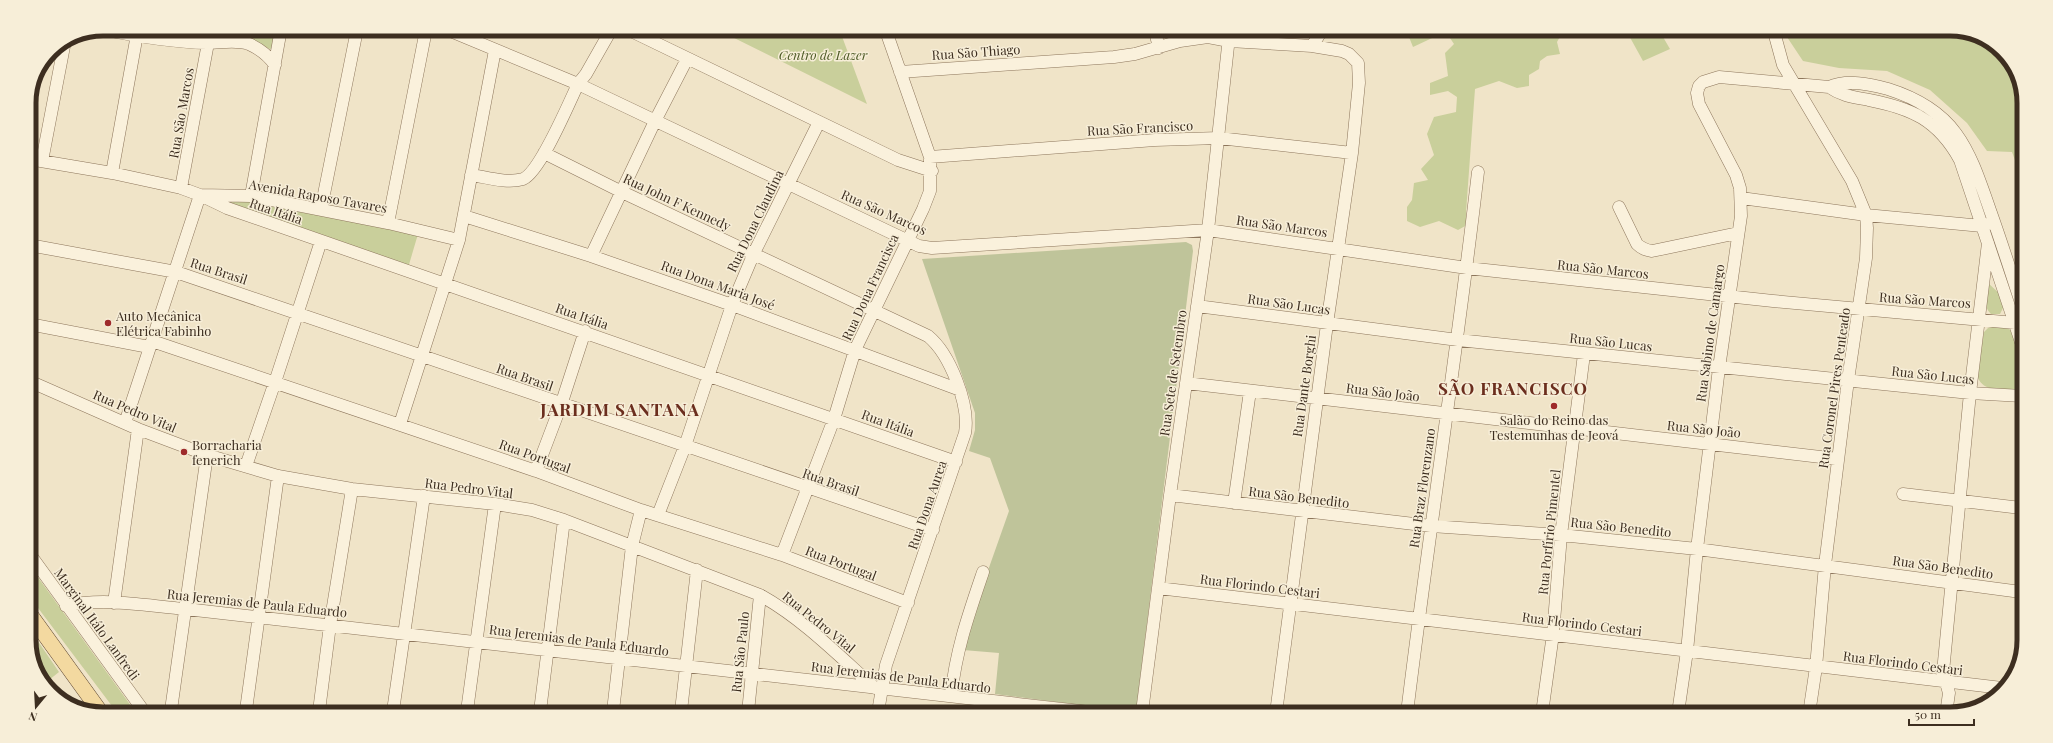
<svg xmlns="http://www.w3.org/2000/svg" width="2053" height="743" viewBox="0 0 2053 743" font-family="'Playfair Display',serif">
  <rect width="100%" height="100%" fill="#f0e4c8"/>
  <path fill="#c9cf9b" d="M 232,29 L 276,29 L 272,48 L 270,49 L 232,36 L 231,34 Z
    M 718,30 L 840,31 L 867,104 Z
    M 1423,32 L 1445,32 L 1413,47 L 1409,37 Z
    M 1446,32 L 1577,32 L 1562,33 L 1557,42 L 1560,54 L 1547,56 L 1540,61 L 1539,69 L 1529,75 L 1529,86 L 1517,88 L 1499,81 L 1475,89 L 1466,212 L 1467,225 L 1458,230 L 1439,221 L 1420,227 L 1407,221 L 1407,207 L 1412,200 L 1414,183 L 1428,180 L 1421,169 L 1434,155 L 1427,134 L 1434,117 L 1456,112 L 1457,97 L 1448,91 L 1430,95 L 1430,83 L 1448,76 L 1445,53 L 1454,44 Z
    M 1627,32 L 1674,32 L 1663,37 L 1670,49 L 1643,61 Z
    M 1787,32 L 1974,33 L 2009,58 L 2024,98 L 2023,182 L 2012,152 L 1987,151 L 1967,123 L 1930,90 L 1887,71 L 1839,68 L 1803,61 L 1787,37 Z
    M 226,200 L 241,200 L 418,234 L 408,268 L 240,207 Z
    M 1988,283 L 2001,295 L 2005,304 L 2000,314 L 1991,314 C 1982,305 1986,295 1988,283 Z
    M 1999,326 C 2025,326 2022,371 2022,390 C 2006,391 1980,393 1977,374 L 1984,332 L 1988,328 Z
    M 29,565 L 134,710 L 115,710 L 29,596 Z
    M 29,628 L 59,672 L 44,684 L 29,645 Z"/>
  <path fill="#bfc49a" d="M 1186,242 L 1192,245 L 1193,251 L 1136,712 L 995,694 L 999,653 L 963,650 L 962,644 L 1009,511 L 990,458 L 969,451 L 975,430 L 975,413 L 922,259 Z"/>
  <g fill="none" stroke-linecap="round" stroke-linejoin="round">
    <g stroke="#8d765c" stroke-width="13">
      <path id="minor" d="M 101,29 C 135,36 171,42 207,43 C 221,43 235,39 249,44 C 260,49 268,55 275,65
        M 448,30 L 578,84 L 919,246 L 932,248 L 1208,230 L 1467,268 L 1773,301 L 2015,323
        M 629,30 L 898,160 L 932,171
        M 1155,31 L 1159,48
        M 1774,32 L 1783,65 L 1852,181 L 1866,215 L 1867,228 L 1866,258 L 1848,380 L 1825,565 L 1816,667 L 1809,714
        M 1312,46 L 1321,32
        M 900,72 L 1114,57 L 1135,54 L 1180,41 L 1208,37 L 1229,41 L 1312,46 L 1342,51 L 1349,54 L 1358,63 L 1359,83 L 1352,153 L 1327,324 L 1276,713
        M 1829,87 C 1842,96 1853,97 1869,100 C 1911,108 1938,120 1960,160 L 2022,345
        M 544,153 L 622,192 L 928,336 C 950,354 970,405 965,433 L 886,665 L 878,712
        M 930,157 L 1155,140 L 1219,138 L 1352,153
        M 29,159 L 112,173 L 181,188 L 200,195 L 251,196 L 388,223 L 459,240
        M 42,161 L 65,41
        M 112,173 L 138,29
        M 471,175 C 486,177 507,184 523,179 C 540,172 569,103 578,84 L 586,74 L 611,30
        M 181,188 L 208,43 L 222,29
        M 200,195 L 227,208 L 956,462
        M 251,196 L 281,29
        M 1741,198 L 1866,215 L 1982,226 L 1988,224
        M 1619,207 L 1637,244 C 1642,249 1646,250 1652,251 L 1738,233
        M 321,209 L 357,30
        M 464,216 L 591,256 L 732,305 L 960,390
        M 388,223 L 426,30
        M 29,245 L 176,272 L 933,530
        M 591,256 L 655,121 L 687,59
        M 1197,306 L 1458,340 L 1970,393 L 2022,396
        M 29,324 L 149,347
        M 152,341 L 536,471 L 641,510 L 782,555 L 908,603
        M 29,381 L 138,429 L 207,455 L 278,476 L 352,489 L 495,504 L 532,510 L 564,520 L 760,595 C 803,619 838,655 875,688
        M 1186,383 L 1838,459
        M 125,423 L 200,195
        M 400,424 L 459,240 L 495,50
        M 246,466 L 277,376 L 321,241
        M 536,471 L 561,405 L 585,331
        M 1903,494 L 2021,508
        M 1170,495 L 1431,526 L 1561,535 L 1697,549 L 2021,592
        M 1234,503 L 1250,391
        M 658,515 L 685,446 L 732,305 L 754,253 L 819,122
        M 29,553 L 143,710
        M 782,555 L 834,419 L 855,350 L 923,209 L 930,191 L 930,157 L 886,31
        M 1158,588 L 2002,688
        M 114,603 L 138,429
        M 66,606 C 104,597 147,606 186,609 L 1089,712
        M 951,696 C 956,650 968,616 983,572
        M 171,710 L 207,455
        M 246,710 L 278,476
        M 319,711 L 330,625 L 352,489
        M 393,711 L 424,496
        M 467,711 L 495,504
        M 540,711 L 564,520
        M 613,711 L 632,546 L 641,510
        M 681,711 L 697,570
        M 748,712 L 760,595
        M 1142,712 L 1170,495 L 1208,230 L 1229,37
        M 1407,713 C 1429,532 1457,353 1478,172
        M 1542,713 L 1553,634 L 1561,535 L 1584,354
        M 1678,713 L 1687,651 L 1697,549 L 1719,368 L 1741,216 L 1740,188 L 1736,175 L 1699,104 L 1697,93 L 1699,86 L 1703,82 L 1719,77 L 1829,87 C 1847,79 1870,84 1888,89 C 1958,111 1969,150 1991,213 C 2002,244 2012,275 2022,306
        M 1946,714 L 1949,693 L 1943,672 L 1970,393 L 1988,243"/>
    </g>
    <g stroke="#5b4430" stroke-width="16">
      <path id="major" d="M 29,613 L 99,710"/>
    </g>
    <use href="#minor" stroke="#faf1dc" stroke-width="12"/>
    <use href="#major" stroke="#f3d9a0" stroke-width="15"/>
  </g>
  <g fill="#9e2a2b" stroke="#f7eed8" stroke-width="1.5">
    <circle cx="108" cy="323" r="4"/>
    <circle cx="1554" cy="406" r="4"/>
    <circle cx="184" cy="452" r="4"/>
  </g>
  <g text-anchor="middle" stroke-width="3" stroke-linejoin="round" paint-order="stroke">
    <g font-size="13" fill="#3d2e20" stroke="#f7eed8">
      <text transform="translate(976 52) rotate(-4)" y="5">Rua São Thiago</text>
      <text transform="translate(181 113) rotate(-80)" y="5">Rua São Marcos</text>
      <text transform="translate(1140 128) rotate(-3)" y="5">Rua São Francisco</text>
      <text transform="translate(318 196) rotate(10)" y="5">Avenida Raposo Tavares</text>
      <text transform="translate(677 202) rotate(25)" y="5">Rua John F Kennedy</text>
      <text transform="translate(276 211) rotate(19)" y="5">Rua Itália</text>
      <text transform="translate(884 212) rotate(24)" y="5">Rua São Marcos</text>
      <text transform="translate(755 221) rotate(-64)" y="5">Rua Dona Claudina</text>
      <text transform="translate(1282 226) rotate(8)" y="5">Rua São Marcos</text>
      <text transform="translate(1603 269) rotate(6)" y="5">Rua São Marcos</text>
      <text transform="translate(219 271) rotate(18)" y="5">Rua Brasil</text>
      <text transform="translate(718 285) rotate(20)" y="5">Rua Dona Maria José</text>
      <text transform="translate(870 287) rotate(-65)" y="5">Rua Dona Francisca</text>
      <text transform="translate(1925 300) rotate(4)" y="5">Rua São Marcos</text>
      <text transform="translate(1289 304) rotate(8)" y="5">Rua São Lucas</text>
      <text transform="translate(582 316) rotate(19)" y="5">Rua Itália</text>
      <text transform="translate(1710 333) rotate(-82)" y="5">Rua Sabino de Camargo</text>
      <text transform="translate(1611 342) rotate(6)" y="5">Rua São Lucas</text>
      <text transform="translate(1173 373) rotate(-82)" y="5">Rua Sete de Setembro</text>
      <text transform="translate(1933 375) rotate(6)" y="5">Rua São Lucas</text>
      <text transform="translate(525 377) rotate(19)" y="5">Rua Brasil</text>
      <text transform="translate(1304 386) rotate(-82)" y="5">Rua Dante Borghi</text>
      <text transform="translate(1834 388) rotate(-82)" y="5">Rua Coronel Pires Penteado</text>
      <text transform="translate(1383 392) rotate(7)" y="5">Rua São João</text>
      <text transform="translate(135 411) rotate(23)" y="5">Rua Pedro Vital</text>
      <text transform="translate(888 423) rotate(20)" y="5">Rua Itália</text>
      <text transform="translate(1704 429) rotate(6)" y="5">Rua São João</text>
      <text transform="translate(535 456) rotate(20)" y="5">Rua Portugal</text>
      <text transform="translate(831 482) rotate(19)" y="5">Rua Brasil</text>
      <text transform="translate(469 488) rotate(7)" y="5">Rua Pedro Vital</text>
      <text transform="translate(1422 488) rotate(-82)" y="5">Rua Braz Florenzano</text>
      <text transform="translate(1299 497) rotate(7)" y="5">Rua São Benedito</text>
      <text transform="translate(927 505) rotate(-71)" y="5">Rua Dona Aurea</text>
      <text transform="translate(1621 527) rotate(6)" y="5">Rua São Benedito</text>
      <text transform="translate(1549 532) rotate(-84)" y="5">Rua Porfírio Pimentel</text>
      <text transform="translate(841 563) rotate(21)" y="5">Rua Portugal</text>
      <text transform="translate(1943 567) rotate(8)" y="5">Rua São Benedito</text>
      <text transform="translate(1260 586) rotate(7)" y="5">Rua Florindo Cestari</text>
      <text transform="translate(257 603) rotate(6)" y="5">Rua Jeremias de Paula Eduardo</text>
      <text transform="translate(819 622) rotate(39)" y="5">Rua Pedro Vital</text>
      <text transform="translate(97 624) rotate(54)" y="5">Marginal Itálo Lanfredi</text>
      <text transform="translate(1582 624) rotate(7)" y="5">Rua Florindo Cestari</text>
      <text transform="translate(579 640) rotate(7)" y="5">Rua Jeremias de Paula Eduardo</text>
      <text transform="translate(740 652) rotate(-84)" y="5">Rua São Paulo</text>
      <text transform="translate(1903 663) rotate(7)" y="5">Rua Florindo Cestari</text>
      <text transform="translate(901 677) rotate(7)" y="5">Rua Jeremias de Paula Eduardo</text>
    </g>
    <g font-size="13" font-style="italic" fill="#4d5a26" stroke="#f7eed8">
      <text x="823" y="60">Centro de Lazer</text>
    </g>
    <g font-size="13" fill="#3d2e20" stroke="#f7eed8" text-anchor="start">
      <text x="116" y="321">Auto Mecânica<tspan x="116" dy="15">Elétrica Fabinho</tspan></text>
      <text x="1554" y="425" text-anchor="middle">Salão do Reino das<tspan x="1554" dy="15">Testemunhas de Jeová</tspan></text>
      <text x="192" y="450">Borracharia<tspan x="192" dy="15">fenerich</tspan></text>
    </g>
    <g font-size="17" font-weight="bold" letter-spacing="1" fill="#6b2e1e" stroke="#f7eed8">
      <text x="1513" y="395">SÃO FRANCISCO</text>
      <text x="620" y="416">JARDIM SANTANA</text>
    </g>
  </g>
  <path d="M0 0H2053V743H0ZM103 36H1950A67 67 0 0 1 2017 103V640A67 67 0 0 1 1950 707H103A67 67 0 0 1 36 640V103A67 67 0 0 1 103 36Z" fill="#f7eed8" fill-rule="evenodd"/>
  <path fill="none" stroke="#3d2e20" stroke-width="5" d="M103 36H1950A67 67 0 0 1 2017 103V640A67 67 0 0 1 1950 707H103A67 67 0 0 1 36 640V103A67 67 0 0 1 103 36Z"/>
  <g transform="translate(36 707) rotate(198)" stroke="#f7eed8" stroke-width="3" paint-order="stroke">
  <path d="M0-3L7 15L0 10L-7 15Z" fill="#3d2e20"/>
  <text y="-6" font-size="11" font-weight="bold" text-anchor="middle" fill="#3d2e20">N</text>
  </g>
  <path d="M1909 719v6h65v-6" fill="none" stroke="#3d2e20" stroke-width="2"/>
  <text x="1915" y="719" font-size="12" fill="#3d2e20" stroke="#f7eed8" stroke-width="3" paint-order="stroke">50 m</text>
</svg>
